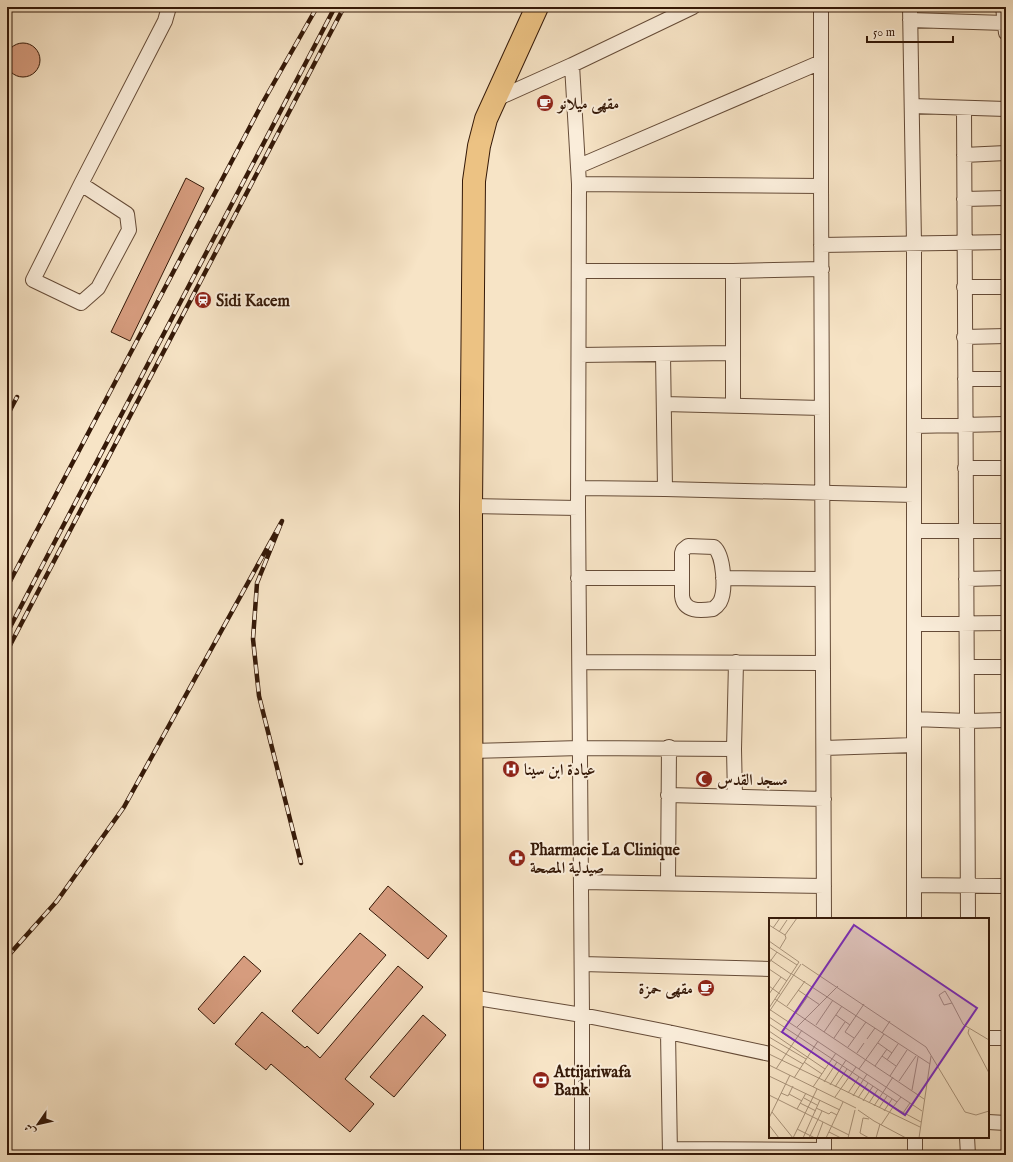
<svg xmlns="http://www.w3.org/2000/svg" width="1013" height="1162" viewBox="0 0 1013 1162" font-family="'IM FELL English',Amiri,serif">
  <rect width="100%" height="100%" fill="#f7e4c6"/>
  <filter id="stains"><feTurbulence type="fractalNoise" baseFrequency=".005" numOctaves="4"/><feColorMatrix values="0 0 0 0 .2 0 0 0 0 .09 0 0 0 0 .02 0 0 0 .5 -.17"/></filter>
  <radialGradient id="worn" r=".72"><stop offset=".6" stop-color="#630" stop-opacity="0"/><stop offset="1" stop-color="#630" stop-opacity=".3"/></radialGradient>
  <path fill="#d69c7e" stroke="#351908" d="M6 60a17 17 0 1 1 34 0a17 17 0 1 1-34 0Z
    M 186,178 L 204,188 L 130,341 L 111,332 Z
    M 388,886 L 447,936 L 428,959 L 369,909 Z
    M 360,933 L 386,955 L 318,1034 L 292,1011 Z
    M 244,956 L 261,971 L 214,1024 L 198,1009 Z
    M 398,966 L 423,987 L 345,1079 L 374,1104 L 350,1132 L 271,1064 L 266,1070 L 235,1044 L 262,1012 L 305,1048 L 307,1046 L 320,1058 Z
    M 423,1015 L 446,1035 L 394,1097 L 370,1077 Z"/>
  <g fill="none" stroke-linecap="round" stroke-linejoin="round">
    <g stroke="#664c38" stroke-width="16">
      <path id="minor" d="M 821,7 L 821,186 L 824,919
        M 910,7 L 914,244 L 914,919
        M 1003,7 L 1006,33
        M 910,20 L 1005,23
        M 572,65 L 579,184 L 578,508 L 582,1015 L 582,1155
        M 494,100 L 572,65 L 693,7
        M 912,106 L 1006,109
        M 964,109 L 968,919
        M 964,155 L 1006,153
        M 579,166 L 821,62
        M 81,184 L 127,214 L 129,230 L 98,288 L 81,303 L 33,280 L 81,184 L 165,21 L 169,7
        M 579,184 L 821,186
        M 964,199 L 1006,198
        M 821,245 L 1006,242
        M 579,271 L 733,271 L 822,269
        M 964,287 L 1006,287
        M 964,337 L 1006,336
        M 663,354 L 665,489
        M 579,355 L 732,353
        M 965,379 L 1006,379
        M 664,404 L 822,408
        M 733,406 L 733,271
        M 914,426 L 1006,424
        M 965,468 L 1006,468
        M 579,488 L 665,489 L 914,495
        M 471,506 L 578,508
        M 914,531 L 1006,531
        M 688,546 L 714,547 C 724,555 726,591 720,602 C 718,605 716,607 713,609 C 700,611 684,612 682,596 L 682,553 L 683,550 Z
        M 578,578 L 682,578
        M 723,578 L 822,579
        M 966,579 L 1006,578
        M 914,624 L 1006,623
        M 580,662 L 822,663
        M 967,667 L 1006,667
        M 914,719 L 967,721 L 1006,720
        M 824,748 L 914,745
        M 734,749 L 735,797
        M 471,751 L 580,748 L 734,749 L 736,662
        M 668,795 L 824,799
        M 581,882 L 824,886
        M 668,882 L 669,747
        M 914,885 L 1006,886
        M 582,964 L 770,969
        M 471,997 L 582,1015 L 668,1032 L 770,1054
        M 668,1032 L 670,1155
        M 988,1038 L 1006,1038
        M 988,1122 L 1006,1123
        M 824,1137 L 824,1155
        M 915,1137 L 915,1155
        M 967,1137 L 968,1155
        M 670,1149 L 824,1150"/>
    </g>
    <g stroke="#351908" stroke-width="24">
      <path id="primary" d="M 472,1155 L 471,506 L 474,181 L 479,146 L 486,119 L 537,7"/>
    </g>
    <use href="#minor" stroke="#faedda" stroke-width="14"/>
    <use href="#primary" stroke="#ecc283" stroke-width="22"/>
    <g stroke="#351908" stroke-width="4.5">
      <path id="rail" d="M 7,416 L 17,397
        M 7,587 L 263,102 L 317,7
        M 7,633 L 335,7
        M 7,651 L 344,7
        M 7,957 L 57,901 L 124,807 L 282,521 L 257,583 L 253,639 L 259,696 L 301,863"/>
    </g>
    <use href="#rail" stroke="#faedda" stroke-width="3" stroke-dasharray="9" stroke-linecap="butt"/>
  </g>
  <defs>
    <g id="cafe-disc" transform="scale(0.9)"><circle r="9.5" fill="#8f2418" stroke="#faedda"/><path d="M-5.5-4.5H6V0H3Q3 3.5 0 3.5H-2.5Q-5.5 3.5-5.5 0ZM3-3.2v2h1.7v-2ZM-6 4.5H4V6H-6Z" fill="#fff"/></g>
    <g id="station-disc" transform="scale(0.9)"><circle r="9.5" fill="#8f2418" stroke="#faedda"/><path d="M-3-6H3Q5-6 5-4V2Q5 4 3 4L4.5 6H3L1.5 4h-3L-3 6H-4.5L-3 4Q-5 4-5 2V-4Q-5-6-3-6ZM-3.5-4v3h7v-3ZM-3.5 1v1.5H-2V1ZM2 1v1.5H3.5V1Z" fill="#fff"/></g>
    <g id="hospital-disc" transform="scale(0.9)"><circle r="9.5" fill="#8f2418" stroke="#faedda"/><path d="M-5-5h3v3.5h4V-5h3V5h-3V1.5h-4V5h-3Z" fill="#fff"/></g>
    <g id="mosque-disc" transform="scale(0.9)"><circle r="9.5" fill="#8f2418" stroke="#faedda"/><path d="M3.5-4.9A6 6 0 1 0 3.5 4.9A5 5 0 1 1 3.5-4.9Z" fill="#fff"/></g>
    <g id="pharmacy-disc" transform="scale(0.9)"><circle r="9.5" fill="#8f2418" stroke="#faedda"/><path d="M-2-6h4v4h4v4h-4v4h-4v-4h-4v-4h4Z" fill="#fff"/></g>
    <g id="bank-disc" transform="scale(0.9)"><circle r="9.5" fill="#8f2418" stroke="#faedda"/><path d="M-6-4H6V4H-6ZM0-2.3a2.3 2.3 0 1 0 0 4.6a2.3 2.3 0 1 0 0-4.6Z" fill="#fff"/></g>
  </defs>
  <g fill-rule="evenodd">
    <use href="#cafe-disc" x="545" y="103"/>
    <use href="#station-disc" x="203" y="300"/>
    <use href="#hospital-disc" x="511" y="769"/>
    <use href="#mosque-disc" x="704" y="779"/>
    <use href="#pharmacy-disc" x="517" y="858"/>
    <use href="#cafe-disc" x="706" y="988"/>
    <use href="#bank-disc" x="541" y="1080"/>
  </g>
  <g text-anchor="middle" stroke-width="4" stroke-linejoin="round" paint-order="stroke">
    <g font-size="16" font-weight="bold" fill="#351908" stroke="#faedda" text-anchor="start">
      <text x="558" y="109">مقهى ميلانو</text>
      <text x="216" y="306">Sidi Kacem</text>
      <text x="524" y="775">عيادة ابن سينا</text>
      <text x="717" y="785">مسجد القدس</text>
      <text x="530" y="855">Pharmacie La Clinique<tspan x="530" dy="18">صيدلية المصحة</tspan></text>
      <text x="693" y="994" text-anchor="end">مقهى حمزة</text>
      <text x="554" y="1077">Attijariwafa<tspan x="554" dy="18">Bank</tspan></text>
    </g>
  </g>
  <g transform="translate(769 918)">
    <rect width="220" height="220" fill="#f7e4c6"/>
    <path fill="none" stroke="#a9937a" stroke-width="1" d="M 0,7 L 16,17 L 28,0M 4,10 L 11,0M 10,14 L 18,2M 0,23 L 30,44M 0,29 L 28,47M 11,30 L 17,20 L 16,17M 0,41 L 22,56M 0,45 L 8,34M 33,46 L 157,129 L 196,194 L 207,197 L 220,193M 0,51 L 18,63M 23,56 L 161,146M 0,68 L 11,76M 29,72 L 51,87M 0,76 L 12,59M 6,81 L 155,181M 183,85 L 175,87 L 170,77 L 176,73 L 183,85 L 194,106 L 195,107 L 220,122M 18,88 L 36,63M 0,90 L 30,44M 0,91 L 153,193M 0,94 L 32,46M 27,95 L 39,78M 67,97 L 81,107M 0,99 L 128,184M 0,106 L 60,146M 47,107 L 64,82M 28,109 L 69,68M 200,111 L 199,115 L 220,155M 0,113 L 56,151M 55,114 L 73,88M 113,115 L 121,103M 0,119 L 37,141M 65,120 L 76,104M 85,120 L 76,114 L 95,86M 98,121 L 106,110M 109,125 L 123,135M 0,126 L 34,146M 79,129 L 97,104M 88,135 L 95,125M 0,136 L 151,209M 113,138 L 127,148M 118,142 L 129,126M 35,144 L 53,156M 0,147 L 87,190M 106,148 L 118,131M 7,151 L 33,112M 90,151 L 115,116M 0,158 L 71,192M 121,158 L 138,132M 25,160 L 49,123M 130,163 L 147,138M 55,164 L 68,144M 61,167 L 77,142M 44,169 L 67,135M 66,169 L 78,151M 143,172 L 149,139M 12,175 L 19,178 L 24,168M 79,175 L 90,159M 20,176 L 33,183M 0,177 L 80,217M 84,178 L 98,156M 66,179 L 87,149M 132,179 L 124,189 L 152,204M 35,180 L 48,187M 89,180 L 99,165M 94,183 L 104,168M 31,185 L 47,193M 100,185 L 109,171M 105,188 L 124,159M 47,190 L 60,196 L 62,194 L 68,197M 110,190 L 118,178M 28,191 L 37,175M 89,192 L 105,203 L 137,220M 115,193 L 123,181M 3,194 L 24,220M 134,195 L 141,185M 0,200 L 21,157M 0,207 L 10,220M 112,207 L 124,189M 28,211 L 46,220M 60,214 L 72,220M 24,220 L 48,171M 34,220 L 51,182M 40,220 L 53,193M 48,220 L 54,204M 57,220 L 74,184M 79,220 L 86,192M 100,220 L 91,215 L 94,200 L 100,201M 107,220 L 111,206M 150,220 L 162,138"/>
    <path fill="#7b2cbf" fill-opacity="0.15" stroke="#7b2cbf" stroke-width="2" d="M 85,7 L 208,90 L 136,197 L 13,114 Z"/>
    <rect width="220" height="220" fill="none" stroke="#351908" stroke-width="2"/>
  </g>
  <rect width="1013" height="1162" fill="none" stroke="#f7e4c6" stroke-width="24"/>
  <rect x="8" y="8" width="997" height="1146" fill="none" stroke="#351908" stroke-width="2"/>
  <rect x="12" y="12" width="989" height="1138" fill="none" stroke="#351908"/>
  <g transform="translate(38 1124) rotate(236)" stroke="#faedda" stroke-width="3" paint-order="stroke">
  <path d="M0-3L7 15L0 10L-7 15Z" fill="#351908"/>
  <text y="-6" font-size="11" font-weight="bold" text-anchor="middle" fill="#351908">ش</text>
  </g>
  <path d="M867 36v6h86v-6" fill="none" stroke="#351908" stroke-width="2"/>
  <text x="873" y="36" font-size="12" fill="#351908" stroke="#faedda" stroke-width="3" paint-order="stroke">50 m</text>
  <rect width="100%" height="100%" filter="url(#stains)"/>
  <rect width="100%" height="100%" fill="url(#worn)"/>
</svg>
